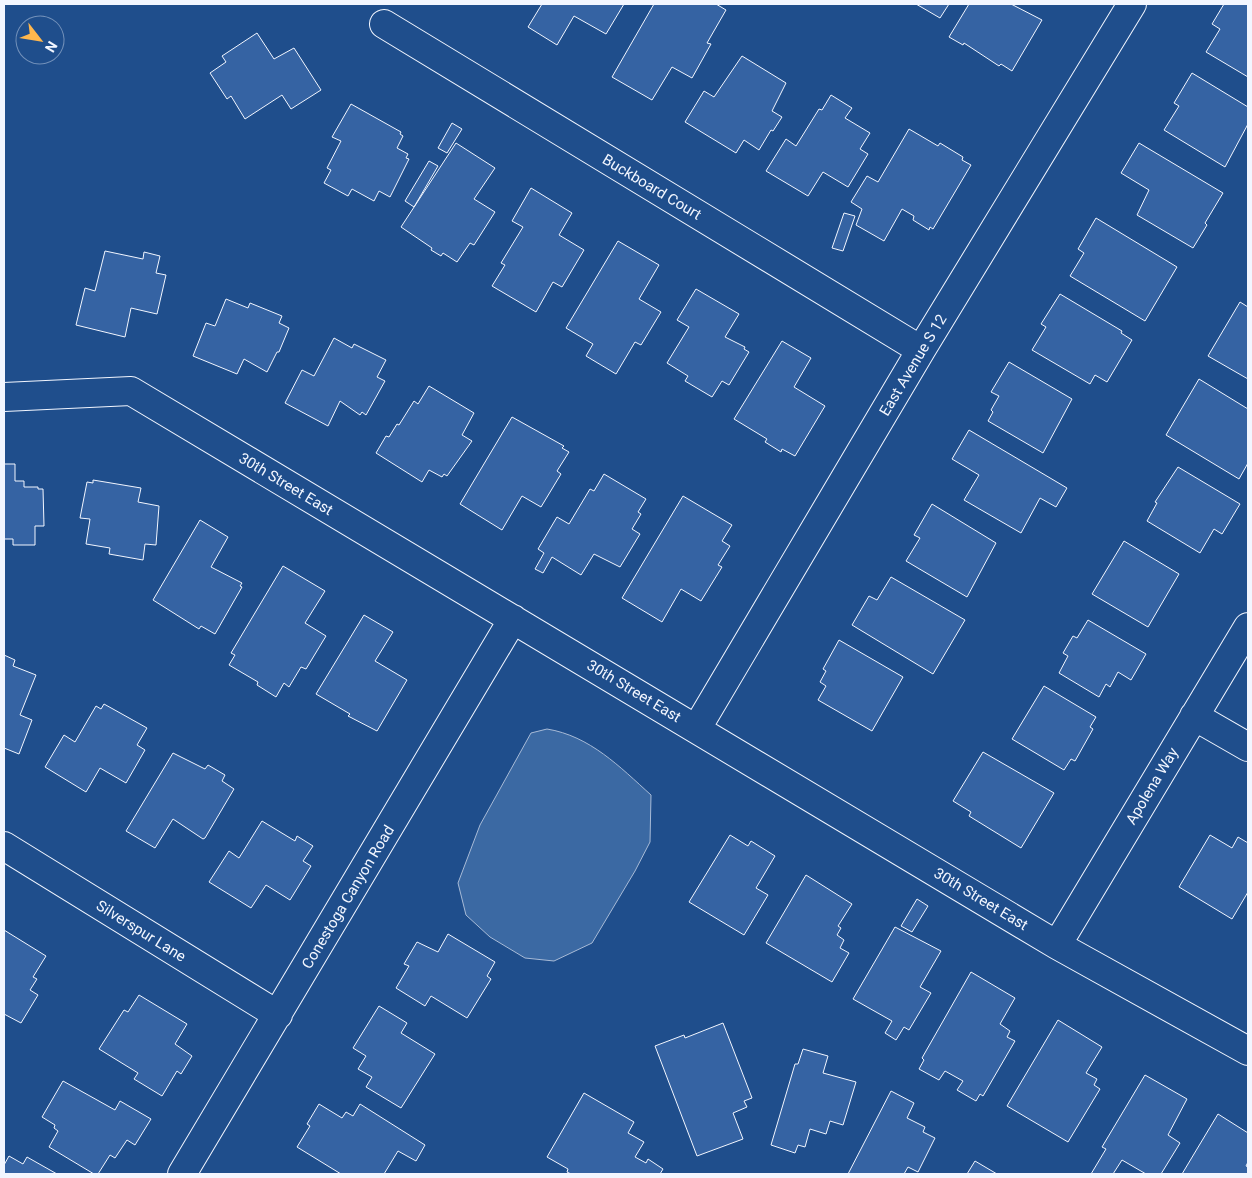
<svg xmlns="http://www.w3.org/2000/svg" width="1252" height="1178" viewBox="0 0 1252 1178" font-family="Roboto,sans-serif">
  <rect width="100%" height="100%" fill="#1f4e8c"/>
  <path fill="#3b69a3" stroke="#a8bbd7" d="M 547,729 C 590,736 620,767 651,795 L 650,842 L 635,871 L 592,943 L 554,961 L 525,958 L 490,937 L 466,915 L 458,883 L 480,825 L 531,733 Z"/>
  <path fill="#3563a3" stroke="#f2f6ff" d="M 542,4 L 624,4 L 606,34 L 574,16 L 557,45 L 528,27 Z
    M 654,4 L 716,4 L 726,10 L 707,43 L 711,44 L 692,78 L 672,67 L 652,100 L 612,77 Z
    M 916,4 L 949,4 L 940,18 Z
    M 969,4 L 1011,4 L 1042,20 L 1012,71 L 1001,64 L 999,66 L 964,43 L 963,45 L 949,37 Z
    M 1224,4 L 1248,4 L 1248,77 L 1206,52 L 1220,29 L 1212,24 Z
    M 257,33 L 274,59 L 294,48 L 321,90 L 291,109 L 282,95 L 245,119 L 231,96 L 227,99 L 210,73 L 226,62 L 222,56 Z
    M 742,56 L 786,83 L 772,111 L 782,117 L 773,131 L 771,130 L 759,150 L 744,140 L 736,153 L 685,122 L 704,91 L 714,97 Z
    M 1192,73 L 1248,107 L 1248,124 L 1225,167 L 1164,130 L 1179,106 L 1174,103 Z
    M 831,95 L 852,108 L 845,118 L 870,133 L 860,149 L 868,154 L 848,187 L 823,172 L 808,196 L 766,171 L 786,139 L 796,146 L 819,109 L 822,110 Z
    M 351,104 L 401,132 L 400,134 L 403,136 L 397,148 L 408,154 L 406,158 L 409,159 L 390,197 L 379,191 L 374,201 L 352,189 L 348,196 L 324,183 L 331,170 L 327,168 L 341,141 L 332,137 Z
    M 452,123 L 462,129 L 447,153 L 438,148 Z
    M 909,129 L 938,146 L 940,143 L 963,157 L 962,160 L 971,165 L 933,229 L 930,227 L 929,230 L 913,220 L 914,216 L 902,209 L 884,241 L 856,225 L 862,209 L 851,202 L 867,176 L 878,182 Z
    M 456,143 L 495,168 L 474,199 L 495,212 L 474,245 L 470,243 L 457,262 L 443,253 L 441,256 L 431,250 L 432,248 L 401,227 Z
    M 1139,143 L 1223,193 L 1205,223 L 1207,225 L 1193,248 L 1137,215 L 1149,190 L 1121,173 Z
    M 429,161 L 438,166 L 414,207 L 405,201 Z
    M 531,188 L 572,213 L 559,235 L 584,250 L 562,287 L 553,282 L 536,312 L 492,286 L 505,265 L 501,263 L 523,227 L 512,221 Z
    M 844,213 L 855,216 L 843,251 L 832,248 Z
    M 1096,218 L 1177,267 L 1145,321 L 1070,276 L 1084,253 L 1078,249 Z
    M 618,241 L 659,265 L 639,299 L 661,312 L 641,345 L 635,342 L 616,374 L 586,356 L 593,344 L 566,328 Z
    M 105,251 L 143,259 L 144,252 L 160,256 L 156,273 L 166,275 L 157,314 L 131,308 L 125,337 L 76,325 L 85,288 L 95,291 Z
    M 696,289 L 739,314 L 725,337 L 745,347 L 744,349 L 749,352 L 729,385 L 722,381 L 712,397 L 685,381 L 688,376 L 667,363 L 689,327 L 677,320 Z
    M 1060,294 L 1122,331 L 1121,333 L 1132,340 L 1107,382 L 1095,375 L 1090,384 L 1032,350 L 1046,327 L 1041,324 Z
    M 226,299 L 248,308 L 250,303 L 282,316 L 279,323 L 289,328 L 279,352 L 277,352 L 267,372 L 244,359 L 237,374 L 193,356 L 206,323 L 215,326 Z
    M 1240,302 L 1248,307 L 1248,379 L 1208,356 Z
    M 334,338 L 352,348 L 354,344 L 386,360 L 377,377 L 385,381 L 366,415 L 362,412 L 360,415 L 340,401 L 328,426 L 285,403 L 302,370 L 314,376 Z
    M 782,341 L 811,358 L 794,387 L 825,406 L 795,456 L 782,449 L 781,452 L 765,442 L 767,439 L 734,419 Z
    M 1009,362 L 1072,399 L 1043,453 L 988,421 L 993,412 L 991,410 L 999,396 L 991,392 Z
    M 1199,379 L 1248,409 L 1248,463 L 1239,479 L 1166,435 Z
    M 429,386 L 474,413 L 462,435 L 472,441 L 447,476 L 444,474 L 442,477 L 429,470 L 422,482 L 376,453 L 386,436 L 389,437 L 397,424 L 399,425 L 414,401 L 418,404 Z
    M 512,417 L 564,446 L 562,448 L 569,452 L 557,471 L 561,474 L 541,507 L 522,496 L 502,530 L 460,504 Z
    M 969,430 L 1067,488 L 1056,507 L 1040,498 L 1021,533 L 964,500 L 979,475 L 952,459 Z
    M 4,464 L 15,464 L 15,481 L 24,481 L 24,487 L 38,487 L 38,489 L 43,489 L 44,526 L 35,526 L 35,545 L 13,545 L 13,539 L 4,539 Z
    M 1178,467 L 1240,504 L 1222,534 L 1214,529 L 1200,553 L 1147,521 L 1157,503 L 1155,502 Z
    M 604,474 L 646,499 L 638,512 L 641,514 L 632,529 L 640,534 L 620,567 L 594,554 L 581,575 L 552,557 L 543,573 L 535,569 L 544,553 L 538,549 L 557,517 L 569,524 L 590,489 L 594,491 Z
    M 93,480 L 141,488 L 138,502 L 159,506 L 156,545 L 145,544 L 143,560 L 109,554 L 110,548 L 86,544 L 90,519 L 80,518 L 87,482 L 93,483 Z
    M 683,496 L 732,525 L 722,541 L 730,546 L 718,565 L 722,567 L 701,601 L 681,589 L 662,622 L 622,598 Z
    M 932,504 L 996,543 L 967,597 L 906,561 L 920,538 L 914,535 Z
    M 200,520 L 228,537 L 211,567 L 242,583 L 240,586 L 242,587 L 215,634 L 201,626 L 199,629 L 153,600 Z
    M 1124,541 L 1179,574 L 1148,627 L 1092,594 Z
    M 283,566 L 325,591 L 305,623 L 326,636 L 306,669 L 301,667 L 289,687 L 284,683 L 276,697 L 257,685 L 258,682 L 229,665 L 235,655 L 231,653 Z
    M 891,577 L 965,620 L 933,674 L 852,625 L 869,596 L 877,600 Z
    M 364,615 L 393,632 L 375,661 L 407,680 L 377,731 L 348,716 L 350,714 L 316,694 Z
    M 1088,620 L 1146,654 L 1131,680 L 1118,672 L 1110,687 L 1106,684 L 1099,697 L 1059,673 L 1068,656 L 1063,653 L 1073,636 L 1077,638 Z
    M 839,640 L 903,677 L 872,731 L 818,700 L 826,686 L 820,682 L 826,671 L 823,669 Z
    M 4,655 L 15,660 L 13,666 L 36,675 L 20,715 L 32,720 L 19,754 L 4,748 Z
    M 1044,686 L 1096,717 L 1090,727 L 1093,729 L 1075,761 L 1071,759 L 1064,770 L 1012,739 Z
    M 104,704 L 147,728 L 137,745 L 145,750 L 126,783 L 100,768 L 86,792 L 45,767 L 64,735 L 75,742 L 96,706 L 101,709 Z
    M 983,752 L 1054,793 L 1021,848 L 969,816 L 971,812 L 953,801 Z
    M 173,753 L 205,769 L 208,765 L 225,775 L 222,781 L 234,789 L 205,838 L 203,839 L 173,819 L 155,848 L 126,831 Z
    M 262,821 L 295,841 L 297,836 L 313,846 L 303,861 L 311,866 L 290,900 L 266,885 L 251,908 L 209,882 L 229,851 L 239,858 Z
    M 730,835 L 748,846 L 751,841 L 775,856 L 756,888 L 768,895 L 744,935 L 689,902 Z
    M 1210,835 L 1232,848 L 1238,837 L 1248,843 L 1248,892 L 1232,919 L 1179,887 Z
    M 806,875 L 852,904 L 838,926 L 841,928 L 837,935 L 844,940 L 840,948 L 849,953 L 832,982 L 766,943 Z
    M 917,899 L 928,906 L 912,932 L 901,926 Z
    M 895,927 L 941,951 L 920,987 L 931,993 L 909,1030 L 904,1027 L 896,1040 L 885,1033 L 892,1021 L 853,999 Z
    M 4,930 L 46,956 L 33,977 L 37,979 L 30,990 L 38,995 L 21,1023 L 4,1014 Z
    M 448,934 L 495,962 L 487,976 L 491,979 L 467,1018 L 431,996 L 425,1006 L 396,988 L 409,966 L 404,964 L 417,942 L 438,952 Z
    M 971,972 L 1015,998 L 1000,1024 L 1010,1031 L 1007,1037 L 1015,1041 L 983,1096 L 980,1094 L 976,1101 L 957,1090 L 963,1081 L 945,1071 L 939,1080 L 919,1069 L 924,1060 L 922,1058 Z
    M 139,995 L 187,1024 L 175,1044 L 192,1056 L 181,1074 L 177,1071 L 162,1096 L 134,1079 L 138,1073 L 99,1049 L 124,1010 L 128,1012 Z
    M 379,1006 L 407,1023 L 401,1033 L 435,1054 L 401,1108 L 366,1087 L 372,1077 L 358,1069 L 366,1056 L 353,1048 Z
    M 1058,1020 L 1102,1047 L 1086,1073 L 1097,1079 L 1094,1085 L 1100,1089 L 1068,1142 L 1007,1106 Z
    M 723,1023 L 752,1098 L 744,1101 L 747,1107 L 733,1113 L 743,1139 L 697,1156 L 655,1046 L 684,1035 L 685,1038 Z
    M 803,1049 L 828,1056 L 823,1073 L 856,1082 L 843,1125 L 830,1121 L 826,1134 L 810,1129 L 805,1147 L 798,1145 L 795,1153 L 771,1145 L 795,1064 L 798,1064 Z
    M 1145,1075 L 1187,1099 L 1168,1135 L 1180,1143 L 1161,1174 L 1146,1174 L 1122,1160 L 1113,1174 L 1091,1174 L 1106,1149 L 1102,1147 Z
    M 63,1081 L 115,1110 L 120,1101 L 151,1119 L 135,1145 L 127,1140 L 115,1158 L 110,1155 L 98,1174 L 94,1174 L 49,1147 L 58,1131 L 54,1128 L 55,1125 L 42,1117 Z
    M 891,1091 L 914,1103 L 907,1118 L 925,1127 L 923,1132 L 935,1138 L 918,1172 L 908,1167 L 904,1174 L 848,1174 Z
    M 584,1093 L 634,1122 L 628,1133 L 644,1142 L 635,1157 L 646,1163 L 648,1159 L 663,1169 L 660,1174 L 571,1174 L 567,1172 L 568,1169 L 547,1157 Z
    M 319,1104 L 342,1118 L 346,1112 L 353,1116 L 360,1104 L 425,1145 L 416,1161 L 398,1151 L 384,1174 L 341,1174 L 297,1147 L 310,1126 L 307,1124 Z
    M 1218,1114 L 1248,1133 L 1248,1162 L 1246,1166 L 1248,1167 L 1248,1174 L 1182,1174 Z
    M 9,1156 L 23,1164 L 27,1157 L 57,1174 L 4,1174 L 4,1165 Z
    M 975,1161 L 997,1174 L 967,1174 Z"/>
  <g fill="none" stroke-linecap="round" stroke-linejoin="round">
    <g stroke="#f2f6ff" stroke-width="30">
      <path id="minor" d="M 384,24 L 921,350
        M 4,397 L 131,391 L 1057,945 L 1248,1051
        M 1194,716 L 1248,747
        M 697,728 L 921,350 L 1132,4
        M 4,846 L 278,1015
        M 1057,945 L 1248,627
        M 182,1174 L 513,619"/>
    </g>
    <use href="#minor" stroke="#1f4e8c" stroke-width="28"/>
  </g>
  <g text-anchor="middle" stroke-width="4" stroke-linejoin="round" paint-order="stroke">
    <g font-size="15" fill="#f2f6ff" stroke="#1f4e8c">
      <text transform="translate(652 187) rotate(31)" y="5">Buckboard Court</text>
      <text transform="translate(913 365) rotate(-59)" y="5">East Avenue S 12</text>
      <text transform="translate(286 484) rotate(31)" y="5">30th Street East</text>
      <text transform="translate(634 691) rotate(31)" y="5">30th Street East</text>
      <text transform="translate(1152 786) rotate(-59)" y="5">Apolena Way</text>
      <text transform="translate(348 897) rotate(-59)" y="5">Conestoga Canyon Road</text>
      <text transform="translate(981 899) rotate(31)" y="5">30th Street East</text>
      <text transform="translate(141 931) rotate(32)" y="5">Silverspur Lane</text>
    </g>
  </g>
  <rect width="1252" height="1178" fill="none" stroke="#f2f6ff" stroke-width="10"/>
  <g transform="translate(40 40) rotate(121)"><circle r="24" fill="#1f4e8c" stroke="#7391ba"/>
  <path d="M0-4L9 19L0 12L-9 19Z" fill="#ffb74d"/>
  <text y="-8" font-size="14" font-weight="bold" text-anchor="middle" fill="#f2f6ff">N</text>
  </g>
</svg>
